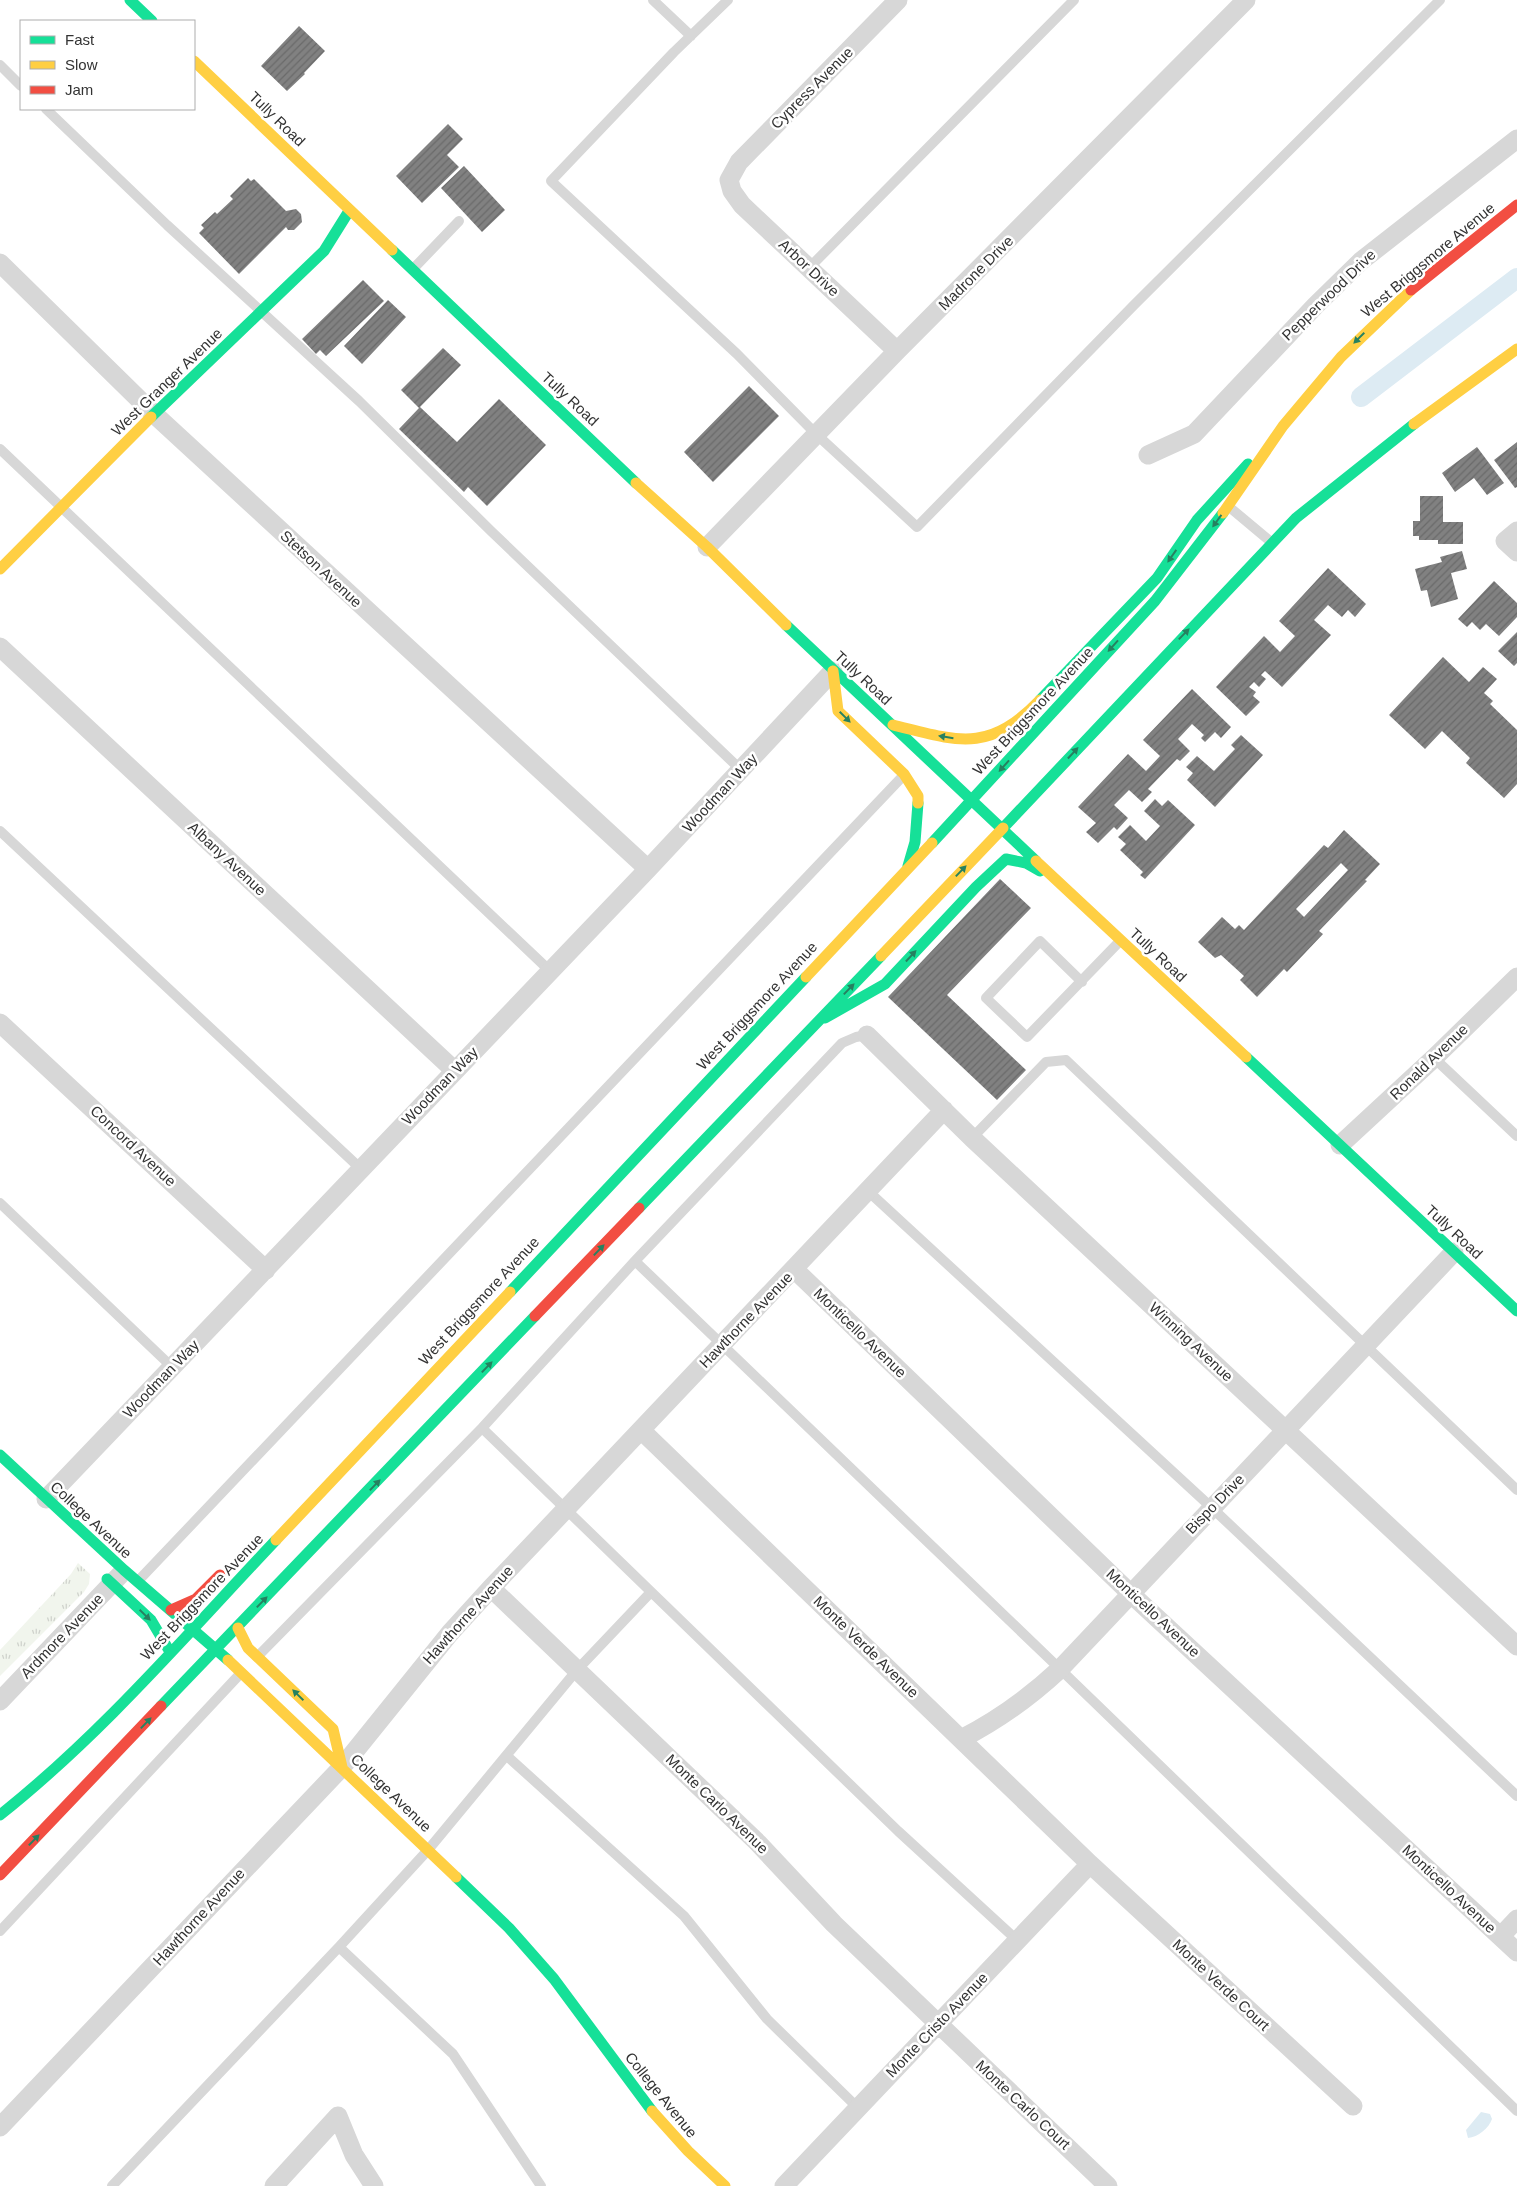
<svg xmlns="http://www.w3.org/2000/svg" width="1517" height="2186" viewBox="0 0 1517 2186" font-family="Helvetica,sans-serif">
  <defs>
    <pattern id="grass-tufts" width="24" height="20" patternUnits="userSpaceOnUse" patternTransform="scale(1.25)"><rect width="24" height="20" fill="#f1f5ed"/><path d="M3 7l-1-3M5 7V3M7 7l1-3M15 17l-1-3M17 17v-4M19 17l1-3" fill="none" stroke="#cfd2cc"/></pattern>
    <pattern id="building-hatch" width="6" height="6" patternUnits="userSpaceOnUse" patternTransform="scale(1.25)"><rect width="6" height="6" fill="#818181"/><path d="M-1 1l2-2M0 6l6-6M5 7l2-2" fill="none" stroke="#6a6a6a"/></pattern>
  </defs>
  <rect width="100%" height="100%" fill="#fff"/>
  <path fill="url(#grass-tufts)" d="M 78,1563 L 90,1574 L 89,1584 L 84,1592 L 0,1676 L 0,1650 L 71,1574 Z"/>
  <path fill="#ddebf3" d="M 1481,2112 L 1490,2114 L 1492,2119 C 1489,2128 1478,2137 1468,2138 L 1466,2130 Z"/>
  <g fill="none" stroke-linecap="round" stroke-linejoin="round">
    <path stroke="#ddebf3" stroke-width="20" d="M 1361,397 L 1517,278"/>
  </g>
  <path fill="url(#building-hatch)" fill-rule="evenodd" d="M 299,26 L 325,51 L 304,73 L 305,74 L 287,91 L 261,66 Z
    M 448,124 L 463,139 L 447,155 L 459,167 L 422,203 L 396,176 Z
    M 464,166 L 505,210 L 482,232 L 441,188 Z
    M 248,178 L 251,181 L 254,179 L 286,211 L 296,209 L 301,214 L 302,222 L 294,230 L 288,230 L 286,227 L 239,274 L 199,233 L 204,228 L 201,225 L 215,212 L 217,214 L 233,199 L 230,196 Z
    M 363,280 L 384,301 L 326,356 L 320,350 L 316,354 L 302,339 Z
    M 388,300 L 406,317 L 362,364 L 344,346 Z
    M 443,348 L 461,365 L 420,407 L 457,442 L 499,399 L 546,445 L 487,506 L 468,487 L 464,492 L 399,429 L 419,408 L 401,390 Z
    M 749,386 L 779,416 L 713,482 L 684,452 Z
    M 1517,442 L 1517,487 L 1515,488 L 1494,460 Z
    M 1477,447 L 1504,483 L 1487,495 L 1474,478 L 1455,492 L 1442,473 Z
    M 1420,496 L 1443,496 L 1443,522 L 1463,522 L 1463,544 L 1438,544 L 1438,540 L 1419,540 L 1419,536 L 1413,536 L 1413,521 L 1420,521 Z
    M 1462,551 L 1467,569 L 1451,573 L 1458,599 L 1431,607 L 1427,590 L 1421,591 L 1415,569 L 1442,562 L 1440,557 Z
    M 1328,568 L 1366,604 L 1355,617 L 1348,610 L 1342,617 L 1328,605 L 1314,620 L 1331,635 L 1282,687 L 1265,671 L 1261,675 L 1266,679 L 1259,687 L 1254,682 L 1249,687 L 1256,692 L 1253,696 L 1260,702 L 1246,716 L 1216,687 L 1264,636 L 1280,652 L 1295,636 L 1279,621 Z
    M 1494,581 L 1517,603 L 1517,617 L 1499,636 L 1486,624 L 1480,630 L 1472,622 L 1467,627 L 1458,619 Z
    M 1517,632 L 1517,663 L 1514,666 L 1498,651 Z
    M 1443,657 L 1469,682 L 1483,667 L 1497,679 L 1484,693 L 1493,701 L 1490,704 L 1517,730 L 1517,784 L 1504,798 L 1466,763 L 1470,758 L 1442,731 L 1425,749 L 1389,715 Z
    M 1192,689 L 1231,727 L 1221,738 L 1215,732 L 1205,742 L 1201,738 L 1204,735 L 1192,724 L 1178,739 L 1190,751 L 1180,761 L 1177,759 L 1148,789 L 1152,792 L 1142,802 L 1129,790 L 1114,805 L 1128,818 L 1117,830 L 1114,827 L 1098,843 L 1086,832 L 1096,823 L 1078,807 L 1128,754 L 1146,771 L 1160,756 L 1143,740 Z
    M 1241,735 L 1263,755 L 1215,807 L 1187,780 L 1193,773 L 1186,767 L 1197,756 L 1214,771 L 1235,749 L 1231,745 Z
    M 1155,799 L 1162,806 L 1168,800 L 1195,825 L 1145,879 L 1140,875 L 1143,872 L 1120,850 L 1126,844 L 1118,837 L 1130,825 L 1146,841 L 1160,826 L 1144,811 Z
    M 1344,830 L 1380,864 L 1365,880 L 1367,881 L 1319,931 L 1323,934 L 1287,972 L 1284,969 L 1257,997 L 1240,980 L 1244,976 L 1221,955 L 1215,958 L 1198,942 L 1222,917 L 1235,929 L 1239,925 L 1244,930 L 1324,845 L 1328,848 ZM 1341,863 L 1348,870 L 1304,917 L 1296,909 Z
    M 1000,879 L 1031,908 L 947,995 L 1026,1070 L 997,1100 L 888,997 Z"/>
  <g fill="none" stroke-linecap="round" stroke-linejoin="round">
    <path stroke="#d7d7d7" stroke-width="10" d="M 653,0 L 691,36
      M 728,0 L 674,52 L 551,181 L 737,354 L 816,434 L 917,527 L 1134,305 L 1440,0
      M 0,65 L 21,86
      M 46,109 L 167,225 L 359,401 L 492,532 L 741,770
      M 809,268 L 1074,0
      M 413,269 L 459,221
      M 0,449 L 550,971
      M 1228,506 L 1271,542
      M 0,831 L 361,1169
      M 1082,982 L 1040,941 L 986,998 L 1027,1037 L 1120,941
      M 1434,1058 L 1517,1136
      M 972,1138 L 1046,1062 L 1066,1060 L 1517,1490
      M 869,1192 L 1211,1507 L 1517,1796
      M 0,1203 L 172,1367
      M 635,1261 L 1060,1669 L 1517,2111
      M 482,1428 L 898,1831 L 1018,1941
      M 138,1581 L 903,776
      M 257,1657 L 482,1428 L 635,1261 L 842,1043 L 856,1037 L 867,1035
      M 507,1756 L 684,1916 L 767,2019 L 858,2108
      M 0,1931 L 240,1674
      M 339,1947 L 453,2054 L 541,2186
      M 112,2186 L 339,1947 L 428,1850 L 577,1670 L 651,1592"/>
    <path stroke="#d7d7d7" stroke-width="19" d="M 0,263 L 154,414 L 648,869
      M 897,351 L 742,205 L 732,191 L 729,180 L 739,162 L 898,0
      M 1148,455 L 1194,434 L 1316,305 L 1361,261 L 1517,139
      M 1517,531 L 1505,541 L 1517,552
      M 707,547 L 897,351 L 1246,0
      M 0,647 L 454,1070
      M 0,1023 L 266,1270
      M 867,1035 L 972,1138 L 1517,1646
      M 1340,1145 L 1434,1058 L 1517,977
      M 794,1269 L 1130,1593 L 1517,1952
      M 641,1430 L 1090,1864 L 1353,2106
      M 46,1499 L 648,869 L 833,671
      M 491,1588 L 758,1843 L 834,1924 L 1108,2186
      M 0,1701 L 120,1575
      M 961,1739 C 998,1720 1030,1697 1060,1669 L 1454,1252
      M 1501,1936 L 1517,1919
      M 0,2127 L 342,1767 L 450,1633 L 491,1588 L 944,1110
      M 274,2186 L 338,2116 L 354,2155 L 374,2186
      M 784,2186 L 1090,1864"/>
    <path stroke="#16e098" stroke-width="11" d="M 130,0 L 152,21
      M 392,250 L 636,483
      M 151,417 L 324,251 L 349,211
      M 786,625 L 1036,861
      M 1040,700 L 1157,578 L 1197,520 L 1248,464
      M 1003,828 L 1296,518 L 1414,424
      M 932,843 L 1155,601 L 1223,513
      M 908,866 L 915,842 L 918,803
      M 825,1018 L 885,984 L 976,887 L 1006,859 L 1026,863 L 1040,871
      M 1246,1057 L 1517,1311
      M 639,1208 L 881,956
      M 510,1292 L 806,977
      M 0,1455 L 124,1570 L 228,1660
      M 107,1579 L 151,1620 L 170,1652
      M 161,1706 L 535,1316
      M 0,1815 C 102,1734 187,1634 276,1540
      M 456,1877 L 509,1928 L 554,1979 L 652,2111"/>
    <path stroke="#ffcf43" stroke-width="11" d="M 194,61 L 392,250
      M 1414,424 L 1517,349
      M 636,483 L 707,547 L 786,625
      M 1223,513 L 1283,426 L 1341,357 L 1411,290
      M 0,569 L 151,417
      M 833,671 L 838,711 L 904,774 L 918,796 L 918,803
      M 893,725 C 958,741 988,754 1040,700
      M 1036,861 L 1246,1057
      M 881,956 L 1003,828
      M 806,977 L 932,843
      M 276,1540 L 510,1292
      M 238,1628 L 248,1648 L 333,1729 L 342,1767
      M 228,1660 L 456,1877
      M 652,2111 L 688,2151 L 725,2186"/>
    <path stroke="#f24e42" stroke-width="11" d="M 1411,290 L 1517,205
      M 535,1316 L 639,1208
      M 171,1610 L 196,1599 L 220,1575
      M 0,1875 L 161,1706"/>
  </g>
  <defs><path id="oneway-solid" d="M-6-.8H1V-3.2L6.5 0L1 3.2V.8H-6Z" transform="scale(1.25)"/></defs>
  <g fill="#268160">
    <use href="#oneway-solid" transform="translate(1359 338) rotate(135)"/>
    <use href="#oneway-solid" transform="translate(1217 521) rotate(126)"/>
    <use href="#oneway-solid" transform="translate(1172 556) rotate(125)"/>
    <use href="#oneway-solid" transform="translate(1184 634) rotate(-46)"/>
    <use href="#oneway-solid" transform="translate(1113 646) rotate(132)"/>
    <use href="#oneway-solid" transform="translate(845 717) rotate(45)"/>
    <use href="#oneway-solid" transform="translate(946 737) rotate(-171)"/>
    <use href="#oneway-solid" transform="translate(1073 753) rotate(-47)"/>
    <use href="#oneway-solid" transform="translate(1004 766) rotate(132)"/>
    <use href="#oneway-solid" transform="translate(961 871) rotate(-46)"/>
    <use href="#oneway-solid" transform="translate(911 956) rotate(-47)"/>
    <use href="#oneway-solid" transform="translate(849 989) rotate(-46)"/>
    <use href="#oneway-solid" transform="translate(599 1250) rotate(-46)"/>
    <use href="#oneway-solid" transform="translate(487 1367) rotate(-46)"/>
    <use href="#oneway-solid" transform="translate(375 1485) rotate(-46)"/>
    <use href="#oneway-solid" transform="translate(262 1602) rotate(-46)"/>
    <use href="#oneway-solid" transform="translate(145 1615) rotate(44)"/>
    <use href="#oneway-solid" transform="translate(298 1695) rotate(-136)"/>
    <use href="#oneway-solid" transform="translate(146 1723) rotate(-46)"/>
    <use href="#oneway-solid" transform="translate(34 1840) rotate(-46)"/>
  </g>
  <g text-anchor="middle" stroke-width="5" stroke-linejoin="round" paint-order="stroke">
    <g font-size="15" fill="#333" stroke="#fff">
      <text transform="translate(812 88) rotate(-45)" y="5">Cypress Avenue</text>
      <text transform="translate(277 119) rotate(44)" y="5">Tully Road</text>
      <text transform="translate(1428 260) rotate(-40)" y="5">West Briggsmore Avenue</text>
      <text transform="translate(809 268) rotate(43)" y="5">Arbor Drive</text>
      <text transform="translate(976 273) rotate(-45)" y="5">Madrone Drive</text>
      <text transform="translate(1329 295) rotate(-44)" y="5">Pepperwood Drive</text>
      <text transform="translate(167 382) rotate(-44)" y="5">West Granger Avenue</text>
      <text transform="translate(570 399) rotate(43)" y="5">Tully Road</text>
      <text transform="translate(321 569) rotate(43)" y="5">Stetson Avenue</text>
      <text transform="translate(863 678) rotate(43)" y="5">Tully Road</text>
      <text transform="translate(1033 711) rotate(-47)" y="5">West Briggsmore Avenue</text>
      <text transform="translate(720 793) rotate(-47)" y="5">Woodman Way</text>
      <text transform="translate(227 859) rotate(43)" y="5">Albany Avenue</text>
      <text transform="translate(1158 955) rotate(43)" y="5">Tully Road</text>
      <text transform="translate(757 1006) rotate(-47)" y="5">West Briggsmore Avenue</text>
      <text transform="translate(1429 1062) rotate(-44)" y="5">Ronald Avenue</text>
      <text transform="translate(440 1086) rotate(-46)" y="5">Woodman Way</text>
      <text transform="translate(133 1146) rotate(43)" y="5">Concord Avenue</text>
      <text transform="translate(1454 1232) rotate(43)" y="5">Tully Road</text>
      <text transform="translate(479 1301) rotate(-47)" y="5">West Briggsmore Avenue</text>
      <text transform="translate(746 1320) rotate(-46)" y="5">Hawthorne Avenue</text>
      <text transform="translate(860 1333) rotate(44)" y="5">Monticello Avenue</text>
      <text transform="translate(1191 1342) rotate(43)" y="5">Winning Avenue</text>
      <text transform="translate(161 1379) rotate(-46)" y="5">Woodman Way</text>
      <text transform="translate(1215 1504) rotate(-46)" y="5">Bispo Drive</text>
      <text transform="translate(91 1520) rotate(43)" y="5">College Avenue</text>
      <text transform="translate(202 1597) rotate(-46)" y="5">West Briggsmore Avenue</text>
      <text transform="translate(1153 1613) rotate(43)" y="5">Monticello Avenue</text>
      <text transform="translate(468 1615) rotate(-48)" y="5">Hawthorne Avenue</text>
      <text transform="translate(62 1636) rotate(-46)" y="5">Ardmore Avenue</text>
      <text transform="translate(866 1647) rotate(44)" y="5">Monte Verde Avenue</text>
      <text transform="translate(391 1793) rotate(44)" y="5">College Avenue</text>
      <text transform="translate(717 1804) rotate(44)" y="5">Monte Carlo Avenue</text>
      <text transform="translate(1449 1889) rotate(43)" y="5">Monticello Avenue</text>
      <text transform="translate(199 1917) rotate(-47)" y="5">Hawthorne Avenue</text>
      <text transform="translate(1221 1985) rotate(43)" y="5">Monte Verde Court</text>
      <text transform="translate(937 2025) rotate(-46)" y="5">Monte Cristo Avenue</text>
      <text transform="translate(661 2095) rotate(51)" y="5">College Avenue</text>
      <text transform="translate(1023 2105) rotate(43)" y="5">Monte Carlo Court</text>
    </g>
  </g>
  <rect x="20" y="20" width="175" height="90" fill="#ffffff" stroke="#adadad"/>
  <rect x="30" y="36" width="25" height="8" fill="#16e098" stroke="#adadad"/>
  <text x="65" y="45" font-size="15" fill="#333333">Fast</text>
  <rect x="30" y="61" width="25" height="8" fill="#ffcf43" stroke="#adadad"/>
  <text x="65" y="70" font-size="15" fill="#333333">Slow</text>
  <rect x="30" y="86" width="25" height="8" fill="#f24e42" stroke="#adadad"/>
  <text x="65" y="95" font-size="15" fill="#333333">Jam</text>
</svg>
